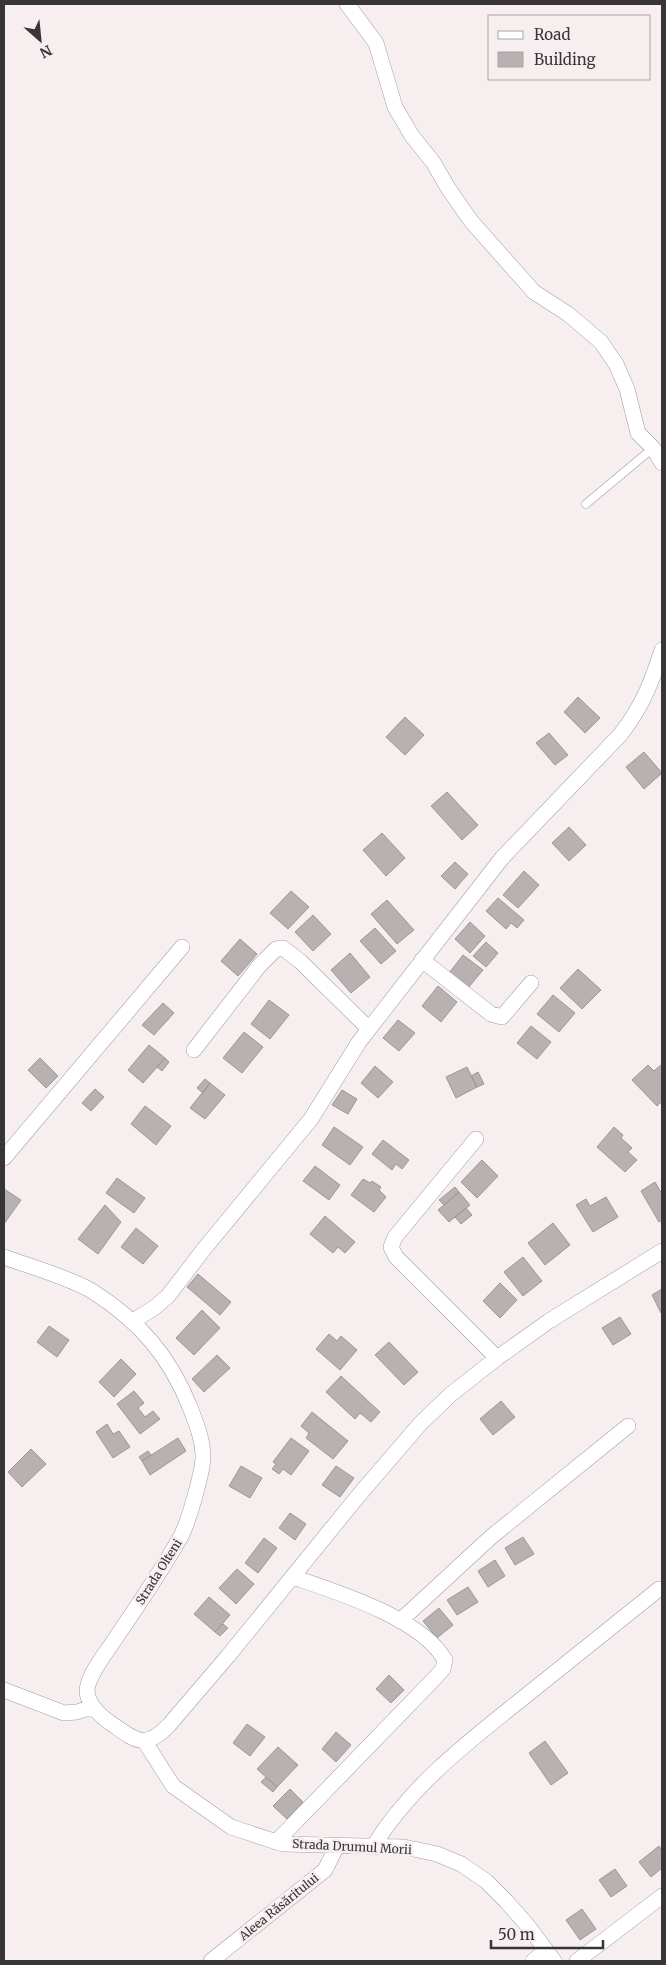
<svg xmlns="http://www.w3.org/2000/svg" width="666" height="1965" viewBox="0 0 666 1965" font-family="Merriweather,serif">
  <rect width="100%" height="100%" fill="#f6eeef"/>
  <path fill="#b8b1b2" stroke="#9e9697" d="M 578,697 L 600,718 L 585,733 L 564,712 Z
    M 405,717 L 424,735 L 405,755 L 386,737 Z
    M 549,733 L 568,755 L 555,765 L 536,743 Z
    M 644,752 L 662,773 L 644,789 L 626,767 Z
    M 447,792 L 478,825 L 462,840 L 431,806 Z
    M 569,827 L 586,845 L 569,861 L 552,843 Z
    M 382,833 L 405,858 L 386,876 L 363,850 Z
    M 455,862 L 468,874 L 455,889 L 441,876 Z
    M 524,871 L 539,885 L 518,908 L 503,895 Z
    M 291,891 L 309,907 L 288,929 L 270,913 Z
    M 498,898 L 524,920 L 517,928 L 511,923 L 506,929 L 486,911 Z
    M 387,900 L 414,930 L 397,944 L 371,914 Z
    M 313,915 L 331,934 L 313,951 L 295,932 Z
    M 470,922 L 485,936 L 470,953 L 455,939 Z
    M 375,928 L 396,951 L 381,964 L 360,941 Z
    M 240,939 L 257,954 L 238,976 L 221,961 Z
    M 486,942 L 498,953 L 486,967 L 473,956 Z
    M 350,953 L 370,977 L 351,993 L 331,970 Z
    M 463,955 L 483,970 L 468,988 L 449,973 Z
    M 578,969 L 601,990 L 582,1009 L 560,988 Z
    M 438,986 L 457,1002 L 441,1022 L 422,1006 Z
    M 553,995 L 575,1013 L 559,1032 L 537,1014 Z
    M 269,1000 L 289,1015 L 270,1039 L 251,1024 Z
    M 163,1003 L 174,1013 L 154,1035 L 142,1025 Z
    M 398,1020 L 415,1033 L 399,1051 L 383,1038 Z
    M 531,1026 L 551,1042 L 537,1059 L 517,1043 Z
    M 244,1032 L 263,1047 L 242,1073 L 223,1058 Z
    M 149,1045 L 165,1058 L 143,1083 L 128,1070 Z
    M 40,1058 L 58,1076 L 46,1088 L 28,1070 Z
    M 165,1058 L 169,1062 L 162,1071 L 157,1067 Z
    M 648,1065 L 654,1071 L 661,1065 L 662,1066 L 662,1101 L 657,1106 L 632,1080 Z
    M 375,1066 L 393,1082 L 378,1098 L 361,1083 Z
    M 467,1067 L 477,1087 L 456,1098 L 446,1077 Z
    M 478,1072 L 484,1084 L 477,1087 L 471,1076 Z
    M 205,1079 L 210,1083 L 203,1093 L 197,1088 Z
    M 210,1083 L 225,1095 L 205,1119 L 190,1108 Z
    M 95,1089 L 104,1097 L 91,1111 L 82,1103 Z
    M 342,1090 L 357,1099 L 348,1114 L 332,1105 Z
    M 145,1106 L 171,1126 L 156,1145 L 131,1124 Z
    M 334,1127 L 363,1147 L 350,1165 L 322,1145 Z
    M 614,1127 L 623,1135 L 621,1138 L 632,1148 L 628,1152 L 637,1160 L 625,1172 L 597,1147 Z
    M 383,1140 L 409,1160 L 402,1169 L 396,1164 L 392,1170 L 372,1154 Z
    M 482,1160 L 498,1176 L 477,1198 L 461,1182 Z
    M 315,1166 L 340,1185 L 329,1200 L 303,1181 Z
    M 117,1178 L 145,1198 L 134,1213 L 106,1193 Z
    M 363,1179 L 370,1183 L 372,1181 L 381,1187 L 379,1190 L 386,1197 L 374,1212 L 351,1195 Z
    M 655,1182 L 662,1194 L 662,1220 L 659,1222 L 641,1191 Z
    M 455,1187 L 459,1192 L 444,1205 L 439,1200 Z
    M 4,1189 L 21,1200 L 4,1224 Z
    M 459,1192 L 470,1205 L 449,1222 L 438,1210 Z
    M 606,1197 L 618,1217 L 593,1232 L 576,1205 L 586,1199 L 590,1206 Z
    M 105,1205 L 121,1222 L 98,1254 L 78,1239 Z
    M 466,1208 L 472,1215 L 461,1224 L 455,1217 Z
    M 325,1216 L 355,1242 L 345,1253 L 338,1247 L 333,1253 L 310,1234 Z
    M 553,1223 L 570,1245 L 545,1265 L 528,1243 Z
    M 136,1228 L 158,1246 L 143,1264 L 121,1247 Z
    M 523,1257 L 542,1281 L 523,1296 L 504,1272 Z
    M 198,1274 L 231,1302 L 220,1315 L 187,1287 Z
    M 500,1283 L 517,1300 L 500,1318 L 483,1301 Z
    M 662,1289 L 662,1312 L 661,1313 L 652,1295 Z
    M 202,1310 L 220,1328 L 194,1355 L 176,1338 Z
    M 620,1317 L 631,1334 L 613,1345 L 602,1328 Z
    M 49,1326 L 69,1340 L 57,1357 L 37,1342 Z
    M 329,1334 L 337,1341 L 341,1336 L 357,1350 L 340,1370 L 316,1349 Z
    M 389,1342 L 418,1372 L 404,1385 L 375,1355 Z
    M 217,1355 L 230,1368 L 204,1392 L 192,1379 Z
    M 121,1359 L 136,1374 L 114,1397 L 99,1382 Z
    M 341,1376 L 380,1412 L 371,1422 L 360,1413 L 355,1419 L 326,1392 Z
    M 134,1391 L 144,1403 L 138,1408 L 145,1417 L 153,1411 L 160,1419 L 140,1434 L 117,1404 Z
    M 501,1401 L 515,1417 L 493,1435 L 480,1419 Z
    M 312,1412 L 348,1441 L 333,1459 L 306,1438 L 309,1433 L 301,1426 Z
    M 107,1424 L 113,1434 L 119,1431 L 130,1447 L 113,1458 L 96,1432 Z
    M 178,1438 L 186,1451 L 150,1475 L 142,1461 Z
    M 291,1438 L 309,1451 L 291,1475 L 283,1469 L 279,1474 L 272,1469 L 276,1464 L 273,1462 Z
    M 31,1449 L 46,1464 L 22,1487 L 8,1472 Z
    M 148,1451 L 151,1455 L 142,1461 L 139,1457 Z
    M 241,1466 L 262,1478 L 250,1498 L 229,1486 Z
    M 336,1466 L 354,1478 L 340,1497 L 322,1485 Z
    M 290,1513 L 306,1524 L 295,1540 L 279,1528 Z
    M 523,1537 L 534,1554 L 515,1565 L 505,1548 Z
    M 264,1538 L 277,1548 L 258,1573 L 245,1563 Z
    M 495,1560 L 505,1576 L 488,1587 L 478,1571 Z
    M 237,1569 L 254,1584 L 236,1604 L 219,1588 Z
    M 468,1587 L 478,1602 L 457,1615 L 447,1600 Z
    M 209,1597 L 230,1615 L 215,1632 L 194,1614 Z
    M 439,1608 L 453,1625 L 437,1638 L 423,1621 Z
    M 223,1624 L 228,1628 L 220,1636 L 215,1632 Z
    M 389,1675 L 404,1690 L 391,1703 L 376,1689 Z
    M 247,1724 L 265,1737 L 250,1756 L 233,1743 Z
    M 336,1732 L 351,1745 L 336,1762 L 322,1749 Z
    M 545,1741 L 568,1773 L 551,1785 L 529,1753 Z
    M 278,1747 L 298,1765 L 277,1787 L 257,1769 Z
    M 266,1777 L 277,1787 L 273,1792 L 261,1782 Z
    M 290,1789 L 303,1802 L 287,1819 L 273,1806 Z
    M 659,1846 L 662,1851 L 662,1868 L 651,1877 L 639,1862 Z
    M 615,1869 L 627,1886 L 611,1897 L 599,1880 Z
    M 582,1909 L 596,1929 L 580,1940 L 566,1920 Z"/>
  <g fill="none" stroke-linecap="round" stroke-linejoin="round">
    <g stroke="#a39c9d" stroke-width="9">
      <path id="service" d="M 586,504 L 653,448"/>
    </g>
    <g stroke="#a39c9d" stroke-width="16">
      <path id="minor" d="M 347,4 L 376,43 L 395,107 L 412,136 L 433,162 L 448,188 L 471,221 L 534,292 L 568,314 L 601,342 L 616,364 L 627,389 L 638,433 L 653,448 L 662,463
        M 422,960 L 491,1014 L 502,1017 L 531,983
        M 194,1050 L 259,966 L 276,949 L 283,948 L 301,962 L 369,1029
        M 476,1139 L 395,1237 L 391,1247 L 396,1257 L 497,1358
        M 4,1158 L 182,947
        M 4,1257 C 31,1267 68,1277 92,1291 C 139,1321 169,1355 190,1407 C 196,1423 202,1437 203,1454 C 204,1469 188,1524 180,1538 C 161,1571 139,1604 117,1636 C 108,1651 93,1667 88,1685 C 83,1701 100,1716 112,1724 C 136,1741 145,1750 169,1725 L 228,1656 L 359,1495 L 420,1424 L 450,1395 L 497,1358 L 549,1321 L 662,1251
        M 133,1321 L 154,1308 L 168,1296 L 204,1249 L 311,1119 L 359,1042 L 502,858 L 620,735 C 642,707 651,684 662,650
        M 400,1621 L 491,1537 L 628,1426
        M 4,1690 L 64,1713 L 77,1712 L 92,1707
        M 145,1742 L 173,1786 L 231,1827 L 283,1844 L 404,1847 L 437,1854 L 461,1864 L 486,1881 L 506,1901 L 528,1926 L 554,1961
        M 276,1842 L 434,1679 L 443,1669 L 445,1660 C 421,1618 337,1592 293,1577
        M 373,1847 C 410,1786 468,1742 523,1698 C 568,1662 614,1625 659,1589
        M 211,1961 L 325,1870 L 337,1846
        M 533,1961 L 546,1950
        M 577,1961 L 662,1896"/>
    </g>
    <use href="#service" stroke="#fff" stroke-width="8"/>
    <use href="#minor" stroke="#fff" stroke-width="15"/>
  </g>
  <g text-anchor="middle" stroke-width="5" stroke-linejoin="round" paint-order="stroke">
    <g font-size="12" fill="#383536" stroke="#f6eeef">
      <text transform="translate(159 1572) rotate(-58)" y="4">Strada Olteni</text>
      <text transform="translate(352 1847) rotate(3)" y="4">Strada Drumul Morii</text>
      <text transform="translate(279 1907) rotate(-39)" y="4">Aleea Răsăritului</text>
    </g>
  </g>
  <rect width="666" height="1965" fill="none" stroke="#383536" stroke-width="10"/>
  <rect x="488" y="15" width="162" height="65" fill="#f6eeef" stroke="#aaa4a5"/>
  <rect x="498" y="31" width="25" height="8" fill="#ffffff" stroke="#aaa4a5"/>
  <text x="534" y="40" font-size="15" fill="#383536">Road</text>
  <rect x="498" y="52" width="25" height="15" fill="#b8b1b2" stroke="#aaa4a5"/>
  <text x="534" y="65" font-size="15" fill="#383536">Building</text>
  <g transform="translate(40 40) rotate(153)" stroke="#f6eeef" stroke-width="4" paint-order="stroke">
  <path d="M0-4L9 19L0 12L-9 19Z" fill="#383536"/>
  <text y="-8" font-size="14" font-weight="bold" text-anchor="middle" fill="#383536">N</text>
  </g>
  <path d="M491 1940v8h112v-8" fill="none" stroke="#383536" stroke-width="2.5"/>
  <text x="498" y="1940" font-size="15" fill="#383536" stroke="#f6eeef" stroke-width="4" paint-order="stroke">50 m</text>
</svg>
